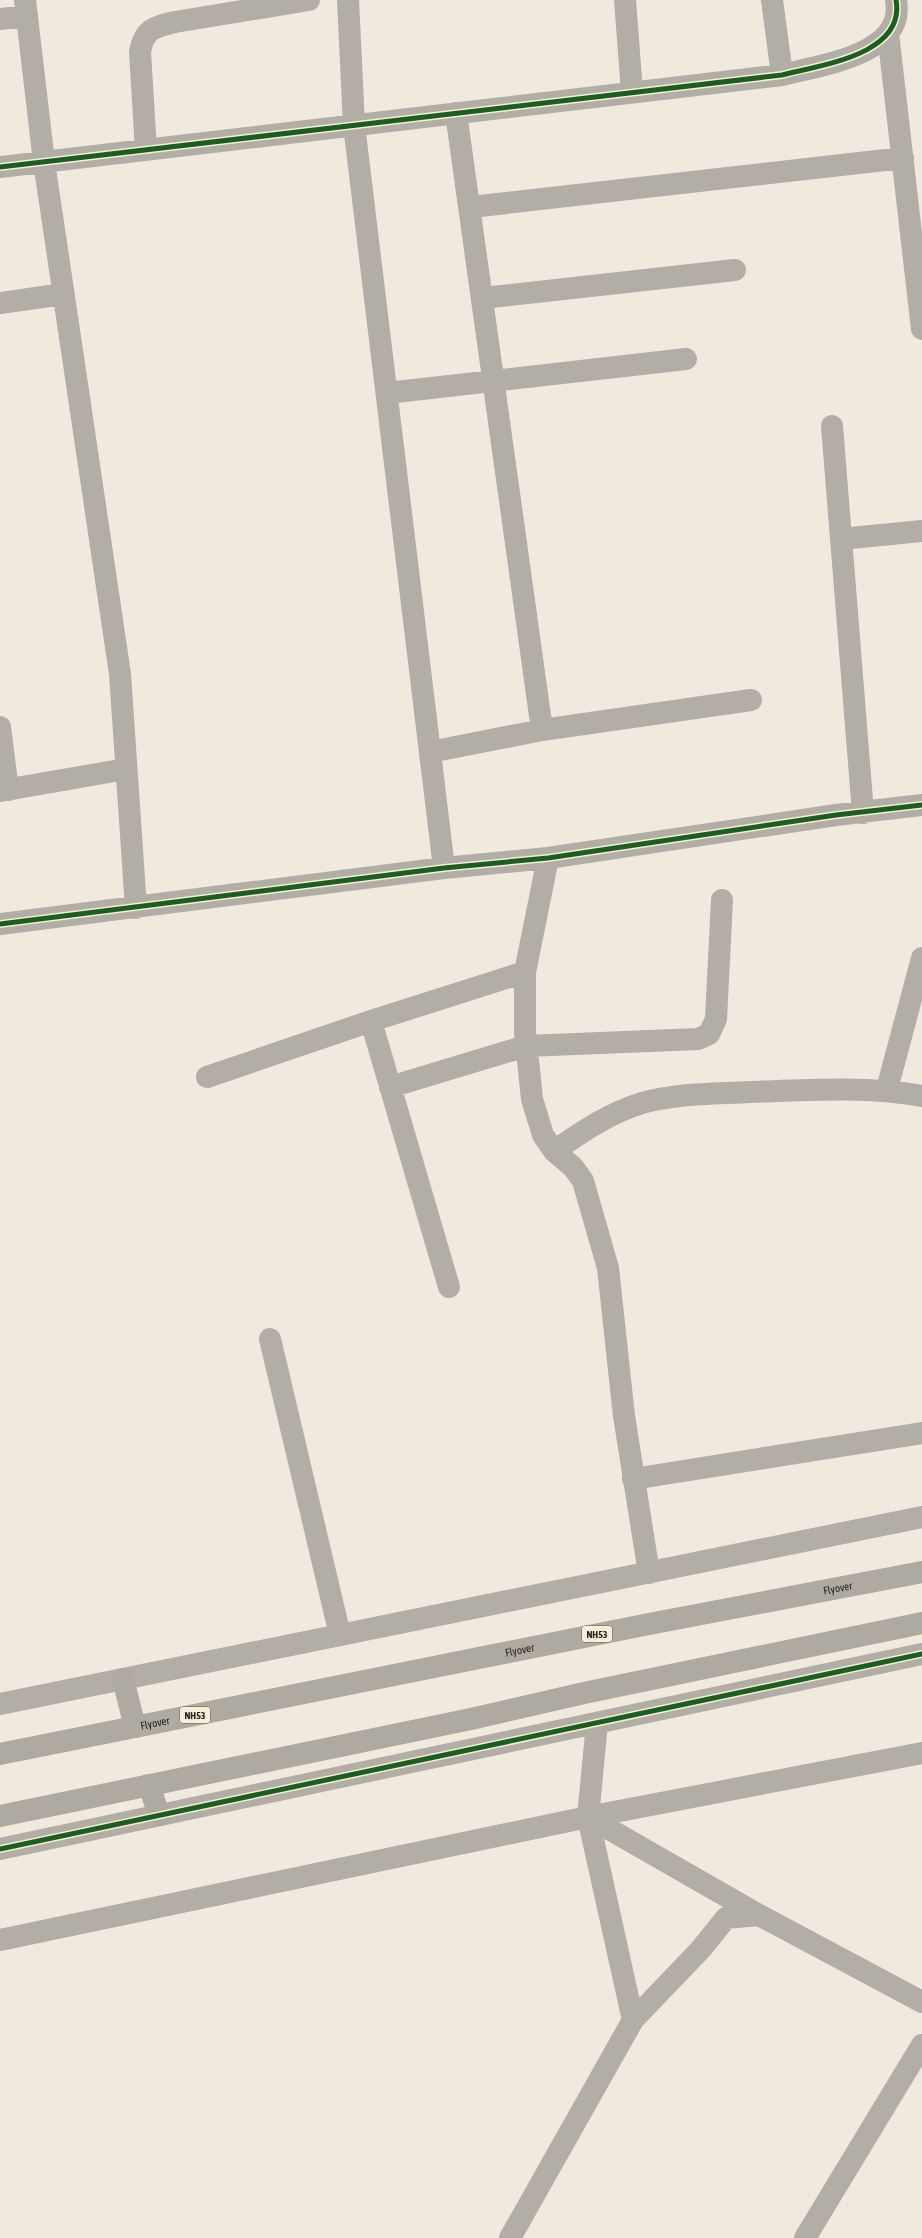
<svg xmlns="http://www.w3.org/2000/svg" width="922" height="2238" viewBox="0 0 922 2238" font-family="'Asap Condensed',sans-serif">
  <rect width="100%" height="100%" fill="#efeadd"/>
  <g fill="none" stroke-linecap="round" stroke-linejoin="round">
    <path stroke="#b2ada7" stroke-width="22" d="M 25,0 L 44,162 L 120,674 L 136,908
      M 348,0 L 354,125 L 444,868
      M 625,0 L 632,92
      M 772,0 L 782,75
      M 0,19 L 27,16
      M 888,33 L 922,329
      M 456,113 L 542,730
      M 146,150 L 140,52 C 144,29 154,27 175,22 L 309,0
      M 0,167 L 782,75 C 820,65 906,55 896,0
      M 471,207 L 903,158
      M 483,298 L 735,270
      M 0,303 L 63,294
      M 387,393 L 686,359
      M 832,426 L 863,813
      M 841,539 L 922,531
      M 0,727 L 8,790
      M 430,752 L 542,730 L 751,700
      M 0,791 L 126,769
      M 548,858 L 525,972 L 525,1032 L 532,1099 L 543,1135 L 554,1151 L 573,1167 L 583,1181 L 608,1268 L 624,1416 L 649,1573
      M 0,924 L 444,868 L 548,858 L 836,815 L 922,805
      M 207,1077 L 371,1021
      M 390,1087 L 526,1046 L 698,1039 L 709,1034 L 716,1019 L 722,900
      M 887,1089 L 922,958
      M 554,1151 C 582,1132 609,1113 642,1103 C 677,1093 714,1094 750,1092 C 808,1090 865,1086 922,1096
      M 449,1287 L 371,1021 L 525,972
      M 270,1339 L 340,1635
      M 633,1479 L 922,1433
      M 0,1704 L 922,1517
      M 588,1817 L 759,1915 L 922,2002
      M 0,1849 L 922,1654
      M 0,1940 L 588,1817 L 922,1753
      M 633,2020 L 701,1949 L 726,1918 L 759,1915
      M 510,2238 L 633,2020 L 588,1817 L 597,1723
      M 805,2238 L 922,2045"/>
    <g stroke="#aea9a1" stroke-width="22">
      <path d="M 123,1679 L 135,1727"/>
      <path id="s1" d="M 0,1754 L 649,1624 L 922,1572"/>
      <path d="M 149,1785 L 159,1815"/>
      <path d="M 0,1816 L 471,1719 L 584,1693 L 922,1623"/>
    </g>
    <g stroke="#f6eed6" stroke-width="8">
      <path id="cycleway" d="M 0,167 L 782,75 C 820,65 906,55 896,0
        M 0,924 L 444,868 L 548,858 L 836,815 L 922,805
        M 0,1849 L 922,1654"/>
    </g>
    <use href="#cycleway" stroke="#1b5e20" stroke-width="5"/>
  </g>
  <g text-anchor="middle" stroke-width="4" stroke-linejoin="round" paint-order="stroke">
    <g fill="#f6eed6" stroke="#666154" stroke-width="1">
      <rect x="582" y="1626" width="30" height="16" rx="3"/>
      <rect x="180" y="1707" width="30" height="16" rx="3"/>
    </g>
    <g font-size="10" font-weight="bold" fill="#28251c">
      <text x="597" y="1638">NH53</text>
      <text x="195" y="1719">NH53</text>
    </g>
    <g font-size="11" fill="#28251c" stroke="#f6eed6">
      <text dy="4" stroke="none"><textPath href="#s1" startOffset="854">Flyover</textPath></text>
      <text dy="4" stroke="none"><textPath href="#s1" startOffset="530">Flyover</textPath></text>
      <text dy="4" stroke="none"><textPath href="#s1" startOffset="158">Flyover</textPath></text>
    </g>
  </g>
</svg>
